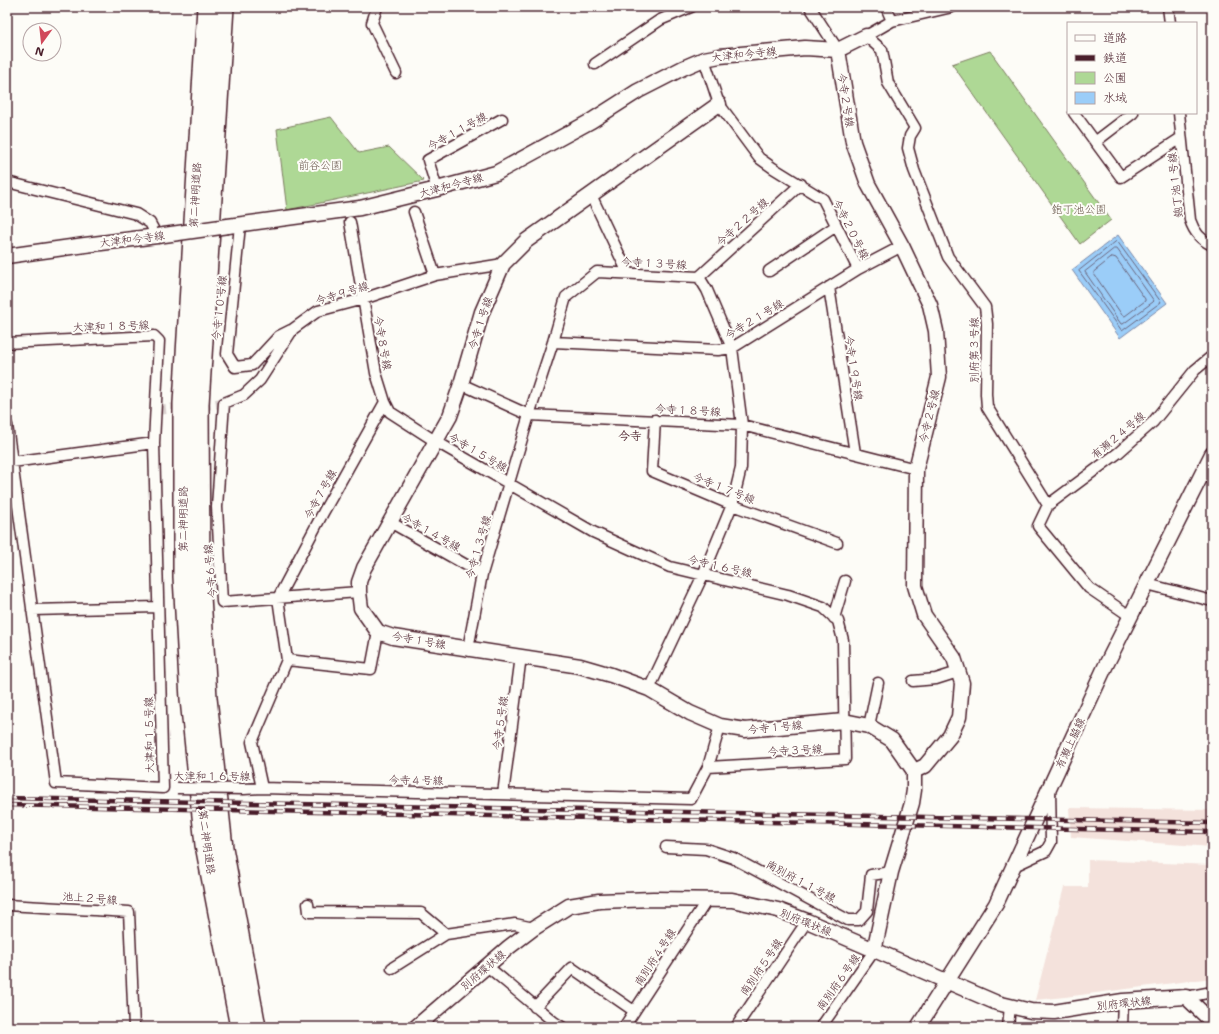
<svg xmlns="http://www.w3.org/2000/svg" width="1219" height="1034" viewBox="0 0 1219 1034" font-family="'Shantell Sans','Klee One',sans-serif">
  <rect width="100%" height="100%" fill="#fdfcf7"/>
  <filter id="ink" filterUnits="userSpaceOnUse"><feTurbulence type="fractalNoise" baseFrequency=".025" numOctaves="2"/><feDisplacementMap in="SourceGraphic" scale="8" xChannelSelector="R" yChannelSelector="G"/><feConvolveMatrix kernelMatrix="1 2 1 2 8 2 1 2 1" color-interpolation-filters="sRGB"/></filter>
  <g filter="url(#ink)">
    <path fill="#f4e2dc" d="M 1069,808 L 1212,810 L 1212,847 L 1071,837 Z
      M 1088,860 L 1212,865 L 1212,978 L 1065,997 L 1035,1000 L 1064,887 L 1088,887 Z"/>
    <path fill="#aed895" stroke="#7c7c60" d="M 990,51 L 1111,220 L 1080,244 L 952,64 Z
      M 331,117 L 359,153 L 389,147 L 424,181 L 287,210 L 277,129 Z"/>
    <path fill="#9bcdf8" stroke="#7b87a6" d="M 1118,235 L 1167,303 L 1120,338 L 1072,270 Z"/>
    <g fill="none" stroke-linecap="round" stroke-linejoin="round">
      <path stroke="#6a657d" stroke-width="1" d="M 1117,241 L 1161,302 L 1122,331 L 1079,271 Z
        M 1114,249 L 1117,249 L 1154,301 L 1153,302 L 1123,324 L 1121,324 L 1085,272 Z
        M 1113,257 L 1116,258 L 1145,299 L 1145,301 L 1125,316 L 1122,315 L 1094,274 L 1094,272 Z"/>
      <path stroke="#d9d0ce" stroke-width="10" stroke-dasharray="10 5" stroke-linecap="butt" d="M 156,410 L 224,403"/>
      <g stroke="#4a1f2b" stroke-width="13">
        <path id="street" d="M 377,7 L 372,23 L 396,73
          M 810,7 L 838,50
          M 886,7 L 892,21
          M 952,7 L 892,21 L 866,36 L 882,50 L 888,83 L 915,128 L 910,136 L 908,148 L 914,170 L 948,257 L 985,307 L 987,324 L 986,394 L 987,407 L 1048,505 L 1038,526 L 1089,588 L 1130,616
          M 1168,7 L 1170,23
          M 704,59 L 719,104 L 759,158 L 773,168 L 823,199 L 858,269
          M 595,64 L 660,20 L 691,7
          M 1074,113 L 1121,177 L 1181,138
          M 1179,113 L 1190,220 C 1194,232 1200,240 1212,245
          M 1095,142 L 1133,113
          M 7,182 L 136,214 L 150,223 L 157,236
          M 437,189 L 428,160 L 502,119
          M 591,195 L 628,273
          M 414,212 L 435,275
          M 350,222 L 376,373 L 385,402 L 390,412 L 435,441 L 593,532 L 670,567 L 788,595 L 823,607 L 838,621 L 843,640 L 845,759 L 708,767
          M 240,225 L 227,354 L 235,367 L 252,365 L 279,336 L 291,330
          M 769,271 L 836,226
          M 699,277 L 801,184
          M 829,287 L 855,453
          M 553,342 L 718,350 L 732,348 L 858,269 L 902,246
          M 7,343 L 154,336 L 159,341 L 154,443
          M 461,384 L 529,415 L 742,425 L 916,469
          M 385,402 L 324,511 L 278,598 L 287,660 L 252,742 L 262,788 L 691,799 L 708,767 L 720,726
          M 655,420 L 652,471 L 732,505 L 837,543
          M 7,425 L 12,462 L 56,783 L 163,788 L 154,443 L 12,462 L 7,463
          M 1048,505 L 1118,453 L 1153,422 L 1195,370 L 1212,356
          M 390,522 L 482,574
          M 1147,584 L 1212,601
          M 359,592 L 222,602 L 217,507 L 224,403 L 244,395 L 260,380 L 293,329 L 318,311 L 363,299 L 435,275 L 503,264
          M 32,610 L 158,607
          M 834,618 L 845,581
          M 468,649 L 482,574 L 529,415 L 553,342 L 566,297 L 597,272 L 699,277 L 707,290 L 732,348 L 742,425 L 741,468 L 732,505 L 703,575 L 649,689
          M 287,660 L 371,669 L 378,632
          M 913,681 L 936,679 L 958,672
          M 869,726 L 878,683
          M 244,789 L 262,788
          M 503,794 L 521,656
          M 666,847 L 706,849 L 733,858 L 848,920 L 859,920 L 867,911 L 871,875 L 891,872
          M 1014,866 L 1046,851 L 1051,842 L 1050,788
          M 308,904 L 309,912 L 421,913 L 446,934
          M 7,905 L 129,912 L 134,1027
          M 487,966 L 554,1022 L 562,1027
          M 392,968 L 446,934 L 515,924 L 534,928
          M 1186,997 L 1212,992
          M 535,1007 L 572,968 L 634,1011
          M 624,1027 L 707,900
          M 736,1027 L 807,921
          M 821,1027 L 874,951
          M 1008,1027 L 1010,1006
          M 1122,1027 L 1123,1001"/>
      </g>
      <g stroke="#4a1f2b" stroke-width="17">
        <path id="secondary" d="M 838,50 L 853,142 L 868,184 L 902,246 L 930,305 L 936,331 L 939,377 L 916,469 L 915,586 L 924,615 L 954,658 L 962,683 L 959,717 L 950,736 L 925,766 L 914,771
          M 719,104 L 526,241 L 503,264 L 482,312 L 461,384 L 450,416 L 364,568 L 359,582 L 359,592 L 361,608 L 378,632 L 393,637 L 580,666 L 611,675 L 649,689 L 690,713 L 720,726 L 745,730 L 844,721 L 869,726 L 892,740 L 914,771 L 914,790 L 912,803 L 891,872 L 874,951
          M 228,226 L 360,208 L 437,189 L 496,173 L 591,121 L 638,91 L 683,68 L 704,59 L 720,56 L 805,48 L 838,50 L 866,36
          M 7,256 L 85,245 L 157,236
          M 416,1027 L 509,947 L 534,928 L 569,906 L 599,901 L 653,899 L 732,900 L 778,910 L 807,921 L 997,1003 L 1031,1011 L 1054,1012 L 1123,1001 L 1186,997 L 1207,1017 L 1212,1024
          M 918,1027 L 996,904 L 1105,667 L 1212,454"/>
      </g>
      <g stroke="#4a1f2b" stroke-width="22">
        <path id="highway" d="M 207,7 L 183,403 L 183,577 L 190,699 L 205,845 L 240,1027
          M 224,7 L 199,404 L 200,579 L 207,698 L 223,848 L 256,1027"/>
      </g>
      <use href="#street" stroke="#fdfcf7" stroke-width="10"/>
      <use href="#secondary" stroke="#fdfcf7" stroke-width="14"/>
      <use href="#highway" stroke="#fdfcf7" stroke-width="19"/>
      <g stroke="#4a1f2b" stroke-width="4.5">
        <path id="rail" d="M 7,798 L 1212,823
          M 7,805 L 1212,832"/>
      </g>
      <use href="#rail" stroke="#fdfcf7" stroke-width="3" stroke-dasharray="9" stroke-linecap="butt"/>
      <g stroke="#4a1f2b" stroke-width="13" stroke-linecap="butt">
        <path id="street-bridge" d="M 177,788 L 244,789"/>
      </g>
      <g stroke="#4a1f2b" stroke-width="17" stroke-linecap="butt">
        <path id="secondary-bridge" d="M 157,236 L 228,226"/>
      </g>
      <use href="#street-bridge" stroke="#fdfcf7" stroke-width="10"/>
      <use href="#secondary-bridge" stroke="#fdfcf7" stroke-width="14"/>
    </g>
  </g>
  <g text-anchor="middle" stroke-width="4" stroke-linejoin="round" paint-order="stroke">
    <g font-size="11" fill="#4a1f2b" stroke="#fdfcf7">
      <text transform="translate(744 54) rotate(-6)" y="4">大津和今寺線</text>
      <text transform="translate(846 100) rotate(81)" y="4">今寺２号線</text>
      <text transform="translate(457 131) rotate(-29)" y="4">今寺１１号線</text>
      <text transform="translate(451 185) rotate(-15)" y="4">大津和今寺線</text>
      <text transform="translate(1175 185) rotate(-96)" y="4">鉋丁池１号線</text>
      <text transform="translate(195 195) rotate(-87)" y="4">第二神明道路</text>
      <text transform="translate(742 222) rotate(-42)" y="4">今寺２２号線</text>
      <text transform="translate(851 229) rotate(63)" y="4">今寺２０号線</text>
      <text transform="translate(132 239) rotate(-7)" y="4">大津和今寺線</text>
      <text transform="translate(654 263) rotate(3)" y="4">今寺１３号線</text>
      <text transform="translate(342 293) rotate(-17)" y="4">今寺９号線</text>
      <text transform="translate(219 308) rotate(-84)" y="4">今寺１０号線</text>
      <text transform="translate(754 319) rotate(-31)" y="4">今寺２１号線</text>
      <text transform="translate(480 323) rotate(-72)" y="4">今寺１号線</text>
      <text transform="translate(111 326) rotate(-2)" y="4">大津和１８号線</text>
      <text transform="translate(383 343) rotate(80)" y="4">今寺８号線</text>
      <text transform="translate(974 350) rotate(-90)" y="4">別府第３号線</text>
      <text transform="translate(854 368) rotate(81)" y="4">今寺１９号線</text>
      <text transform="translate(688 410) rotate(3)" y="4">今寺１８号線</text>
      <text transform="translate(929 416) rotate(-76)" y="4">今寺２号線</text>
      <text transform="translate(1118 435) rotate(-40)" y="4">有瀬２４号線</text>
      <text transform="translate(478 452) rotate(30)" y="4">今寺１５号線</text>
      <text transform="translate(724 488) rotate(22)" y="4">今寺１７号線</text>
      <text transform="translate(320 494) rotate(-61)" y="4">今寺７号線</text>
      <text transform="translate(183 519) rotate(-90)" y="4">第二神明道路</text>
      <text transform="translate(431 532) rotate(29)" y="4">今寺１４号線</text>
      <text transform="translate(478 547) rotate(-74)" y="4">今寺１３号線</text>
      <text transform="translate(720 566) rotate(13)" y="4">今寺１６号線</text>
      <text transform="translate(210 571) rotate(-95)" y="4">今寺６号線</text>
      <text transform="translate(419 640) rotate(10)" y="4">今寺１号線</text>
      <text transform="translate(500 723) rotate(-82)" y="4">今寺５号線</text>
      <text transform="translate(775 727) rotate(-5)" y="4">今寺１号線</text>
      <text transform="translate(149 735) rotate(-91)" y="4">大津和１５号線</text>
      <text transform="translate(1070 743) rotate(-65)" y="4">有瀬上脇線</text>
      <text transform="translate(795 750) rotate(-3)" y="4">今寺３号線</text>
      <text x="212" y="780">大津和１６号線</text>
      <text transform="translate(416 780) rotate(1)" y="4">今寺４号線</text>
      <text transform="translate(207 842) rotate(82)" y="4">第二神明道路</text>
      <text transform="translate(801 881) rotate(28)" y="4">南別府１１号線</text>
      <text transform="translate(90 898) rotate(4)" y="4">池上２号線</text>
      <text transform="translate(806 922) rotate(22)" y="4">別府環状線</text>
      <text transform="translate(655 957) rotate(-57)" y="4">南別府４号線</text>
      <text transform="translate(761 967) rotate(-56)" y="4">南別府５号線</text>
      <text transform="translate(483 970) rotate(-41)" y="4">別府環状線</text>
      <text transform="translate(838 982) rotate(-55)" y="4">南別府６号線</text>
      <text transform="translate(1124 1003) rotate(-6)" y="4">別府環状線</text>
    </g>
    <g font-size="11" fill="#68564b" stroke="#fdfcf7">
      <text x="320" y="169">前谷公園</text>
      <text x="1079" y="213">鉋丁池公園</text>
    </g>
    <g font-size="12" font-weight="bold" fill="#4a1f2b" stroke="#fdfcf7">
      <text x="630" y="440">今寺</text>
    </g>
  </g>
  <rect width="1219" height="1034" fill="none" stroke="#fdfcf7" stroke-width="24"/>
  <rect x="12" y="12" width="1195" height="1010" fill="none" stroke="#4a1f2b" stroke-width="1.5" filter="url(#ink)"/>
  <rect x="1067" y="22" width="130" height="92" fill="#fdfcf7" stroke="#b5a4a5"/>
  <rect x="1075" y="35" width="20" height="6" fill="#fdfcf7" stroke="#b5a4a5"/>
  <text x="1103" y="42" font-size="12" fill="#4a1f2b">道路</text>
  <rect x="1075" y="55" width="20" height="6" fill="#4a1f2b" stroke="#b5a4a5"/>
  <text x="1103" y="62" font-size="12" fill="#4a1f2b">鉄道</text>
  <rect x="1075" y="72" width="20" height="12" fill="#aed895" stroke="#b5a4a5"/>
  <text x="1103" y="82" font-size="12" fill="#4a1f2b">公園</text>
  <rect x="1075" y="92" width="20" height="12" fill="#9bcdf8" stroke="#b5a4a5"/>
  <text x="1103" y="102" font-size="12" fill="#4a1f2b">水域</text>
  <g transform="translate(42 42) rotate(195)"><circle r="19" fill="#fdfcf7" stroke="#b5a4a5"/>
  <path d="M0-3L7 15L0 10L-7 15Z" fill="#d1495b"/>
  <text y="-6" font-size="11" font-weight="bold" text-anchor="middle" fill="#4a1f2b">N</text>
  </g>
</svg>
